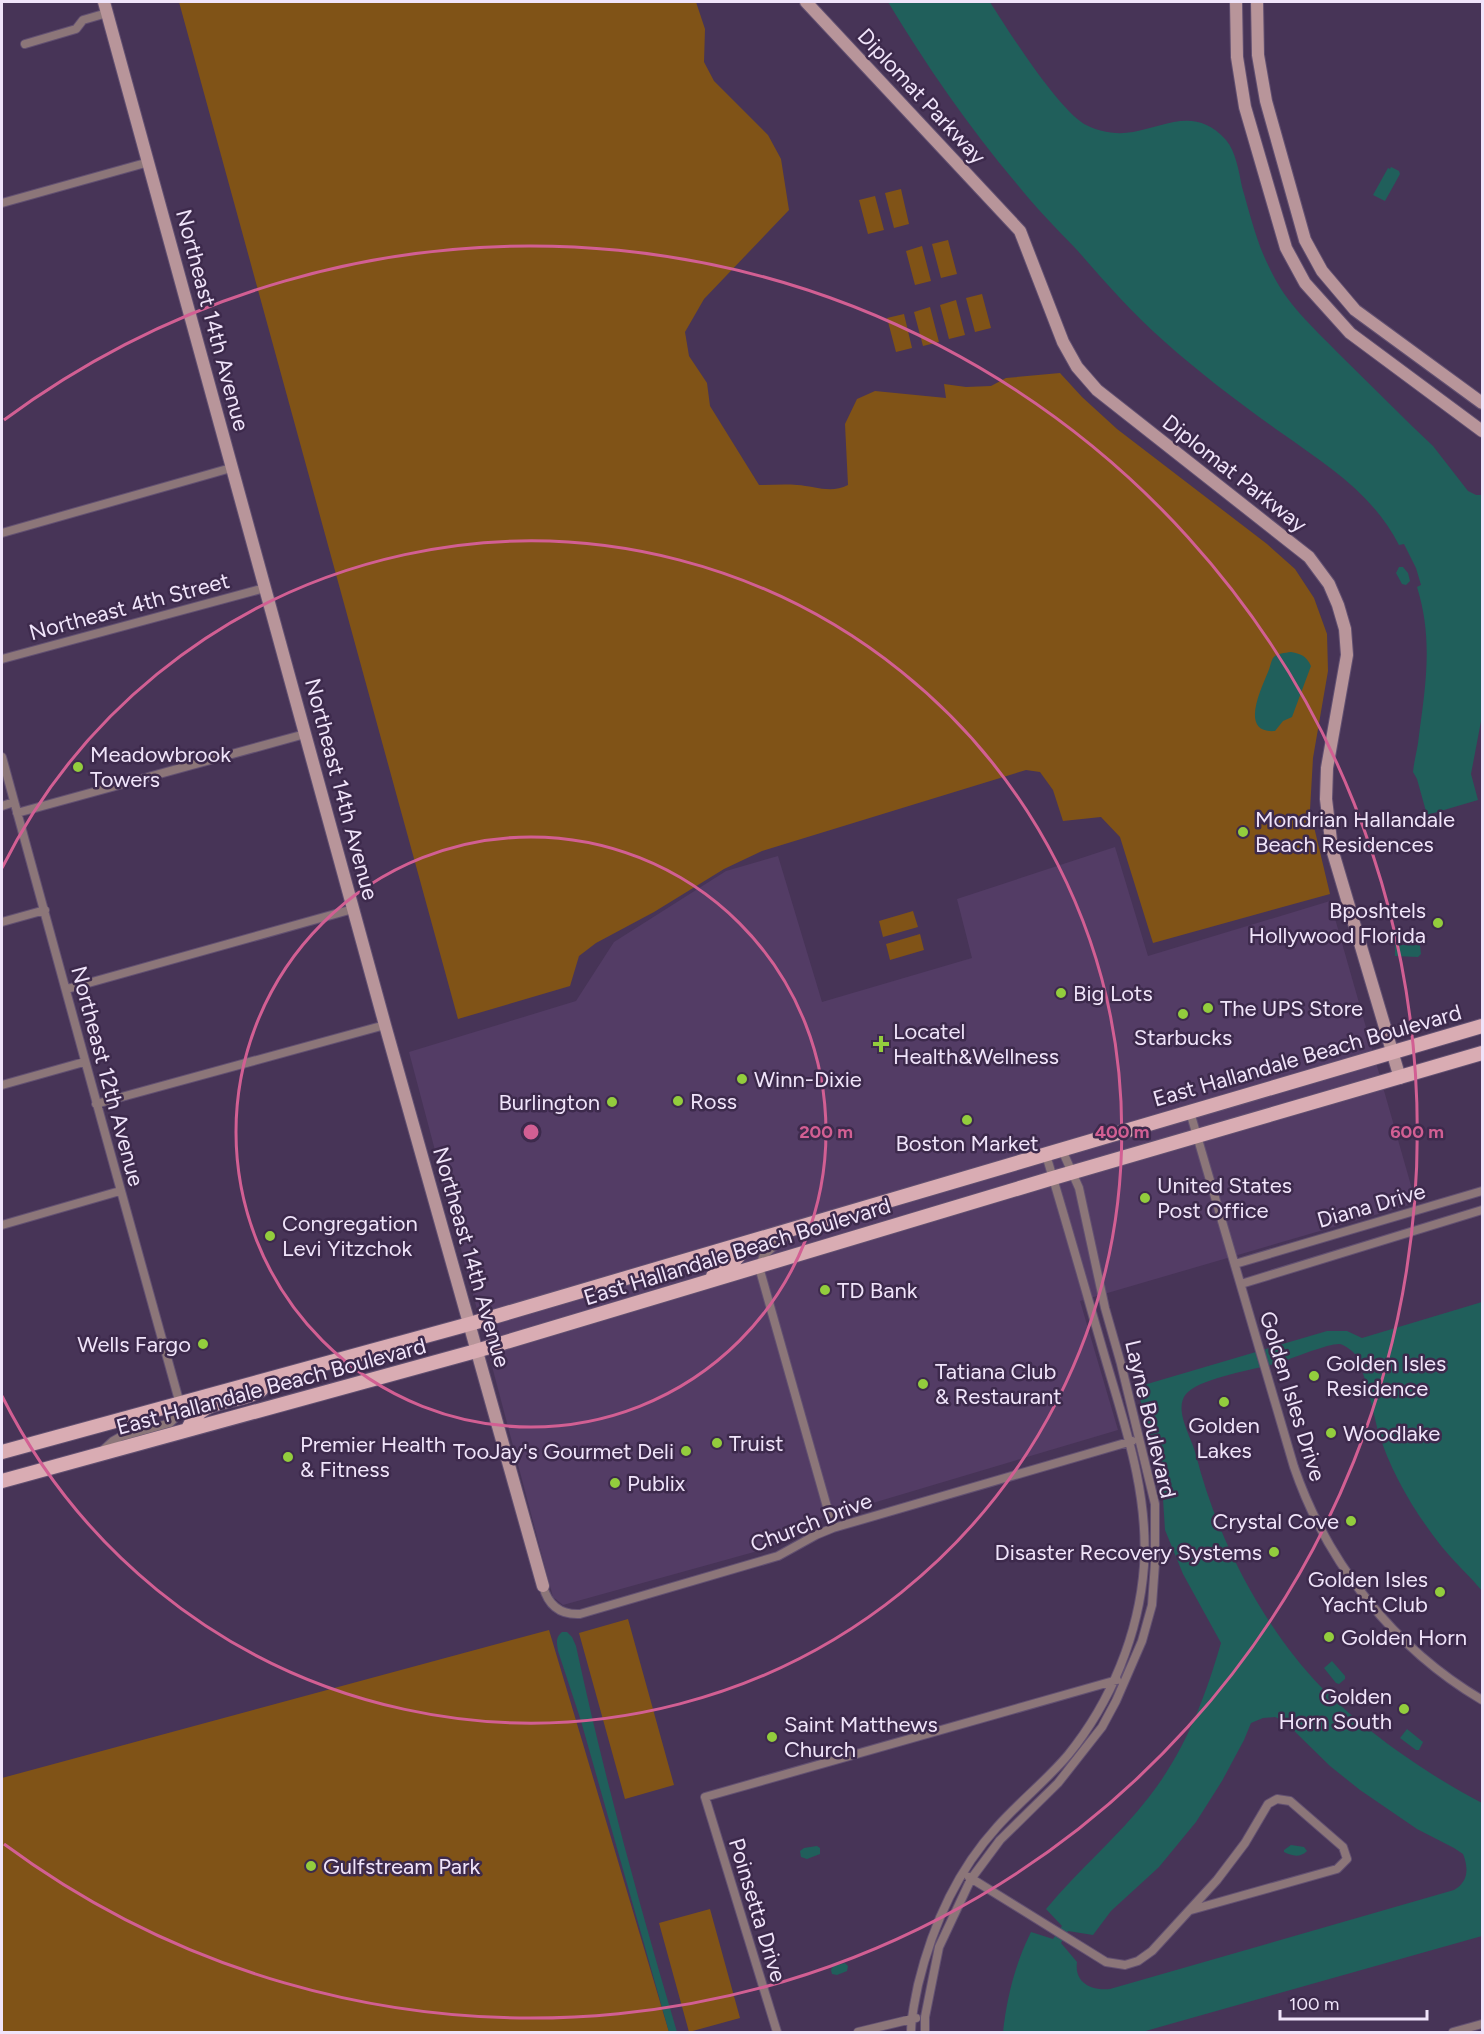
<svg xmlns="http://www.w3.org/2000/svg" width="1484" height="2034" viewBox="0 0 1484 2034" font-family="Figtree,sans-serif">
  <rect width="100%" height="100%" fill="#473457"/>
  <path fill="#533c65" d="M 1115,847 L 1148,956 L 1330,901 L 1416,1203 L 1080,1301 L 1118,1430 L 809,1522 L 772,1547 L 563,1605 L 553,1597 L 409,1052 L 576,1001 L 614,942 L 726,871 L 778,856 L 822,1002 L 972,958 L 957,899 Z"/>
  <path fill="#805317" d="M 179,2 L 696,2 L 705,29 L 704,62 L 714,81 L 768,135 L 781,159 L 789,210 L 704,299 L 685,332 L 689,356 L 707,383 L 710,406 L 759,485 C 772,485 785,484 797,485 C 814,486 831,494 848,485 L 845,424 L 857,399 L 875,391 L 946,398 L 944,384 L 966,387 L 991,386 L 1006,378 L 1060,373 L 1082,397 L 1117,429 L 1267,544 L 1295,569 L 1314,598 L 1327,634 L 1328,671 L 1313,758 L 1310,810 L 1330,894 L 1153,943 L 1120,837 L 1101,817 L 1063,821 L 1053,790 L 1040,772 L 1026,770 L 762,851 L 724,869 L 654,912 L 596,943 L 579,956 L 570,986 L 458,1019 Z
    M 901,189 L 909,224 L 894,228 L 885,193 Z
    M 875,196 L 884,230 L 868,234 L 859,200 Z
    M 948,240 L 957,274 L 941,278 L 932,244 Z
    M 922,246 L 931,281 L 915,285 L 906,251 Z
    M 982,294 L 991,328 L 975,332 L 966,298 Z
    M 956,300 L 965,335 L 949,339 L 940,305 Z
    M 930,307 L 939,342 L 923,346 L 914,312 Z
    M 904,314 L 912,348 L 896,352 L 887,318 Z
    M 913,911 L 918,927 L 883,937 L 879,921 Z
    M 920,934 L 924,950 L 890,960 L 886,944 Z
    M 628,1619 L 674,1785 L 625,1799 L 579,1633 Z
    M 549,1630 L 669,2032 L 2,2032 L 2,1778 Z
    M 710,1909 L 740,2018 L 689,2032 L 659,1923 Z"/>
  <path fill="#205f5b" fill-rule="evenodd" d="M 888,2 L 990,2 C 1009,32 1056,106 1084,124 C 1099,132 1116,135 1133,132 C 1166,126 1196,106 1226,140 C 1236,152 1239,172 1242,187 C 1250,214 1257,244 1270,269 C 1287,305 1311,325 1338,353 C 1363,378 1388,402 1413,427 L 1433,446 L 1468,491 L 1476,495 L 1482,495 L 1482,716 L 1471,774 L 1478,800 L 1427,815 L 1417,779 L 1413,772 C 1414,760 1418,748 1419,735 C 1426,683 1433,638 1417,587 L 1421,585 L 1416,568 L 1404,544 L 1399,545 C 1373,494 1328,466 1283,434 C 1242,405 1202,375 1165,342 C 1133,314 1105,282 1077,250 C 1056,228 1035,207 1016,183 C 968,126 926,65 888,2 Z
    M 1391,167 L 1399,171 L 1400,174 L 1385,201 L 1373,195 L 1388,168 L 1390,169 Z
    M 1399,567 L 1403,567 L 1408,573 L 1410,581 L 1406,585 L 1402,584 L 1396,573 Z
    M 1291,652 C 1302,654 1306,656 1311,666 L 1292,717 L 1283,721 L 1275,731 C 1239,734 1261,689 1268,672 C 1270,668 1271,661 1273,658 C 1277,653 1285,653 1291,652 Z
    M 1395,945 L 1420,945 L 1421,954 L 1418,957 L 1395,956 Z
    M 1482,1302 L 1482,1591 C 1470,1576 1455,1563 1442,1547 C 1415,1513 1391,1473 1378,1431 C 1374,1415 1362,1359 1353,1352 C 1350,1349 1344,1345 1340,1344 C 1330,1343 1295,1357 1284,1361 C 1260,1369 1200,1377 1186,1394 C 1173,1410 1192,1438 1196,1455 C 1217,1538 1262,1626 1322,1688 C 1365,1731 1428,1775 1482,1803 L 1482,1936 L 1142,2032 L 1003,2032 C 1007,1997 1015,1964 1031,1932 L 1053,1939 L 1062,1926 L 1046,1909 C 1078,1870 1118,1837 1149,1797 C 1185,1751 1205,1698 1221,1643 L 1183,1574 L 1165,1530 L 1162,1483 L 1137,1387 L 1327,1331 L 1347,1331 L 1362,1338 ZM 1275,1717 L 1284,1721 L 1330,1766 L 1360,1790 L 1417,1829 L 1454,1848 L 1463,1854 C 1469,1869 1468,1882 1454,1890 L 1110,1989 C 1092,1991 1074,1983 1077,1962 L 1061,1943 L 1068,1931 L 1093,1935 L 1111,1911 L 1159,1867 L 1196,1822 L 1222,1781 L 1244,1740 L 1251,1723 L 1263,1718 Z
    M 562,1632 L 567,1632 L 572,1637 L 576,1646 C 604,1776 639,1904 677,2032 L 669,2032 L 581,1721 L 558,1651 C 557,1643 555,1638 562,1632 Z
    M 1332,1661 L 1345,1676 L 1345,1679 L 1339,1684 L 1336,1683 L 1324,1668 Z
    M 1407,1729 L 1423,1742 L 1419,1750 L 1416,1750 L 1400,1738 Z
    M 1291,1845 L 1304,1847 L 1307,1851 C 1300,1858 1292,1856 1284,1852 L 1284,1850 Z
    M 817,1846 L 820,1848 L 820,1854 L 807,1859 L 801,1857 L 800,1851 L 804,1848 Z
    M 845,1963 L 848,1966 L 847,1971 L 837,1975 L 832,1974 L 831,1970 L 833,1966 Z"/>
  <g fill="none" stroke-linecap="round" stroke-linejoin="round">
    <g stroke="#625071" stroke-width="10">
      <path id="street" d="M 25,44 L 76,29 L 83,20 L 107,13
        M 2,203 L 149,162
        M 2,533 L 231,468
        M 2,659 L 265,588
        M 2,757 C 62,972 119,1189 180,1404 L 177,1416 L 170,1423 L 120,1437 L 113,1441 L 101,1452
        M 2,806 L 14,802
        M 17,813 L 305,734
        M 2,922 L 45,910
        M 67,989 L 353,909
        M 2,1085 L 84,1062
        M 96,1104 L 385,1025
        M 1190,1112 L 1294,1467 C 1327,1563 1394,1648 1482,1700
        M 2,1225 L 120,1191
        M 789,1233 L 764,1255 L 759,1267 L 833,1528
        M 1235,1264 L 1482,1191
        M 1241,1284 L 1482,1210
        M 543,1586 C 548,1605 560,1615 580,1614 L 778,1556 L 816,1535 L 833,1528 L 1132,1441
        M 969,1877 L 1106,1962 L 1125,1965 L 1138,1961 L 1152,1951 L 1217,1880 L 1245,1843 L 1268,1804 L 1277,1799 L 1290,1801 L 1343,1847 L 1347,1859 L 1337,1869 L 1191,1910
        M 777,2032 L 705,1797 L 1117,1680
        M 858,2032 L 916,2018
        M 911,2032 C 911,2016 915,2001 918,1985 C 932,1927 956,1872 997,1827 C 1019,1802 1046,1781 1068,1755 C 1111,1702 1139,1634 1144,1566 C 1149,1493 1124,1423 1104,1354 C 1085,1288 1066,1221 1046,1155
        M 925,2032 L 925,2017 L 939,1947 L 971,1879 L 1000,1840 L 1058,1783 L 1102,1727 L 1116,1701 L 1142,1641 L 1152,1605 L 1155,1563 L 1155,1504 L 1121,1364 L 1105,1308 L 1079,1188 L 1062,1150
        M 1453,2032 L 1482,2024"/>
    </g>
    <g stroke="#625071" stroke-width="14">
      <path id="secondary" d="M 104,2 L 385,1025 L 543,1586
        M 806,2 L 1020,231 L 1063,342 L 1077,367 L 1097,390 L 1309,557 L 1329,584 L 1338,605 L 1345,629 L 1347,655 L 1327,768 L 1326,799 L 1332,849 L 1400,1078
        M 1236,2 L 1237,57 L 1245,107 L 1286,248 L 1305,283 L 1350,333 L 1482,431
        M 1257,2 L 1258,55 L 1266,101 L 1305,240 L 1322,271 L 1355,310 L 1482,403"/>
    </g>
    <g stroke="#625071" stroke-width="16">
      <path id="primary" d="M 713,1276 L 733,1262 L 750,1243
        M 188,1429 C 202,1395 234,1406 261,1390
        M 2,1452 L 473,1323 L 1482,1026
        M 2,1481 L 476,1351 L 1053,1178 L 1482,1053"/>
    </g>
    <use href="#street" stroke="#8c7679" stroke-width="8"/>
    <use href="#secondary" stroke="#b8959a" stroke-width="12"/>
    <use href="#primary" stroke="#d9acb3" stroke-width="14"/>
  </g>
  <g fill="none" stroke="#d25f93" stroke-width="3">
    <circle cx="531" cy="1132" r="295"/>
    <path d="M2 868A591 591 0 1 1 2 1396"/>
    <path d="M4 420A886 886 0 1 1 4 1844"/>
  </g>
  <g fill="#93cd3d" stroke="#3d2a4c" stroke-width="2">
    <circle cx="78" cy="767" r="6"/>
    <circle cx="1243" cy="832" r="6"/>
    <circle cx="1438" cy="923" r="6"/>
    <circle cx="1061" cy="993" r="6"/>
    <circle cx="1208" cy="1008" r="6"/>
    <circle cx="1183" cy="1014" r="6"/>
    <path d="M878 1035h6v6h6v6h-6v6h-6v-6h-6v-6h6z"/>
    <circle cx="742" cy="1079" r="6"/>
    <circle cx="678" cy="1101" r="6"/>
    <circle cx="612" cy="1102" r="6"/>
    <circle cx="967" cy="1120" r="6"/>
    <circle cx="1145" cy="1198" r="6"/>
    <circle cx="270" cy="1236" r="6"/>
    <circle cx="825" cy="1290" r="6"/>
    <circle cx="203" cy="1344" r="6"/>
    <circle cx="1314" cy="1376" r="6"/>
    <circle cx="923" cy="1384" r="6"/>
    <circle cx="1224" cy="1402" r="6"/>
    <circle cx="1331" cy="1433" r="6"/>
    <circle cx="717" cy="1443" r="6"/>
    <circle cx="686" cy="1451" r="6"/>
    <circle cx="288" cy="1457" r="6"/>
    <circle cx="615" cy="1483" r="6"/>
    <circle cx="1351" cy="1521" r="6"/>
    <circle cx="1274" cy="1552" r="6"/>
    <circle cx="1440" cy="1592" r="6"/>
    <circle cx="1329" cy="1637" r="6"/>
    <circle cx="1404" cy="1709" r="6"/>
    <circle cx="772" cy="1737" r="6"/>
    <circle cx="311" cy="1866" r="6"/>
  </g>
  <g text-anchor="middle" stroke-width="5" stroke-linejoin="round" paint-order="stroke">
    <g font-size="22" fill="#f0e4fa" stroke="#3d2a4c">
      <text transform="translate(922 96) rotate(47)" y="8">Diplomat Parkway</text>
      <text transform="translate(213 320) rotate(75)" y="8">Northeast 14th Avenue</text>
      <text transform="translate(1235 473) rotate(38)" y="8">Diplomat Parkway</text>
      <text transform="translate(129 606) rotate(-15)" y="8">Northeast 4th Street</text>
      <text transform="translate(342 789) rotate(75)" y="8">Northeast 14th Avenue</text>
      <text transform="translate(1307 1055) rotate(-16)" y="8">East Hallandale Beach Boulevard</text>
      <text transform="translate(108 1076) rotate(75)" y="8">Northeast 12th Avenue</text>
      <text transform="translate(1371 1205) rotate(-16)" y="8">Diana Drive</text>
      <text transform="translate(737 1251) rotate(-17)" y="8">East Hallandale Beach Boulevard</text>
      <text transform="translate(472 1257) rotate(74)" y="8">Northeast 14th Avenue</text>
      <text transform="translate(271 1386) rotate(-15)" y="8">East Hallandale Beach Boulevard</text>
      <text transform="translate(1293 1396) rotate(73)" y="8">Golden Isles Drive</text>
      <text transform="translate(1151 1419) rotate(77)" y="8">Layne Boulevard</text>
      <text transform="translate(811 1522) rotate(-21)" y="8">Church Drive</text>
      <text transform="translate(758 1910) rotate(73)" y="8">Poinsetta Drive</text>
    </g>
    <g font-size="22" fill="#f0e4fa" stroke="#3d2a4c" text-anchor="start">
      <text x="90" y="762">Meadowbrook<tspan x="90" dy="25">Towers</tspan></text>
      <text x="1255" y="827">Mondrian Hallandale<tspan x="1255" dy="25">Beach Residences</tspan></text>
      <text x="1426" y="918" text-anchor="end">Bposhtels<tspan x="1426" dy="25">Hollywood Florida</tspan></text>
      <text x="1073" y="1001">Big Lots</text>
      <text x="1220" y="1016">The UPS Store</text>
      <text x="893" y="1039">Locatel<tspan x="893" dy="25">Health&amp;Wellness</tspan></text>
      <text x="1183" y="1045" text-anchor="middle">Starbucks</text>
      <text x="754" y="1087">Winn-Dixie</text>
      <text x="690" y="1109">Ross</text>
      <text x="600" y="1110" text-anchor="end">Burlington</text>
      <text x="967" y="1151" text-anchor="middle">Boston Market</text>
      <text x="1157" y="1193">United States<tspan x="1157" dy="25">Post Office</tspan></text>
      <text x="282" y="1231">Congregation<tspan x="282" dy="25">Levi Yitzchok</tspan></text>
      <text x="837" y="1298">TD Bank</text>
      <text x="191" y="1352" text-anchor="end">Wells Fargo</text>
      <text x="1326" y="1371">Golden Isles<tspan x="1326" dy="25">Residence</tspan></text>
      <text x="935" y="1379">Tatiana Club<tspan x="935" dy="25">&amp; Restaurant</tspan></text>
      <text x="1224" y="1433" text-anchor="middle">Golden<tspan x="1224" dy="25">Lakes</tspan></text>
      <text x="1343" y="1441">Woodlake</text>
      <text x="729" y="1451">Truist</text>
      <text x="300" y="1452">Premier Health<tspan x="300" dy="25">&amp; Fitness</tspan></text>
      <text x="674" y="1459" text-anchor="end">TooJay's Gourmet Deli</text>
      <text x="627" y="1491">Publix</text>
      <text x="1339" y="1529" text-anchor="end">Crystal Cove</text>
      <text x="1262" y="1560" text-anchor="end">Disaster Recovery Systems</text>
      <text x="1428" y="1587" text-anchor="end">Golden Isles<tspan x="1428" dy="25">Yacht Club</tspan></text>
      <text x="1341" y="1645">Golden Horn</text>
      <text x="1392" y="1704" text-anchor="end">Golden<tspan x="1392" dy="25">Horn South</tspan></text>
      <text x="784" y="1732">Saint Matthews<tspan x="784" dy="25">Church</tspan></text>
      <text x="323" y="1874">Gulfstream Park</text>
    </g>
  </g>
  <circle cx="531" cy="1132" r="9" fill="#d25f93" stroke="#3d2a4c" stroke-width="3"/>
  <g font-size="18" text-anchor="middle" font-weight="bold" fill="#d25f93" stroke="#3d2a4c" stroke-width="5" stroke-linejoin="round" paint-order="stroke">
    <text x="826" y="1138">200 m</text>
    <text x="1122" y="1138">400 m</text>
    <text x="1417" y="1138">600 m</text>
  </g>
  <rect width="1484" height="2034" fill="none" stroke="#f0e4fa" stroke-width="6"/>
  <path d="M1280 2010v9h147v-9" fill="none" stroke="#f0e4fa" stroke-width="3"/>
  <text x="1289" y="2010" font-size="18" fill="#f0e4fa" stroke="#3d2a4c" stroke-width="4.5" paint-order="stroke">100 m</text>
</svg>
